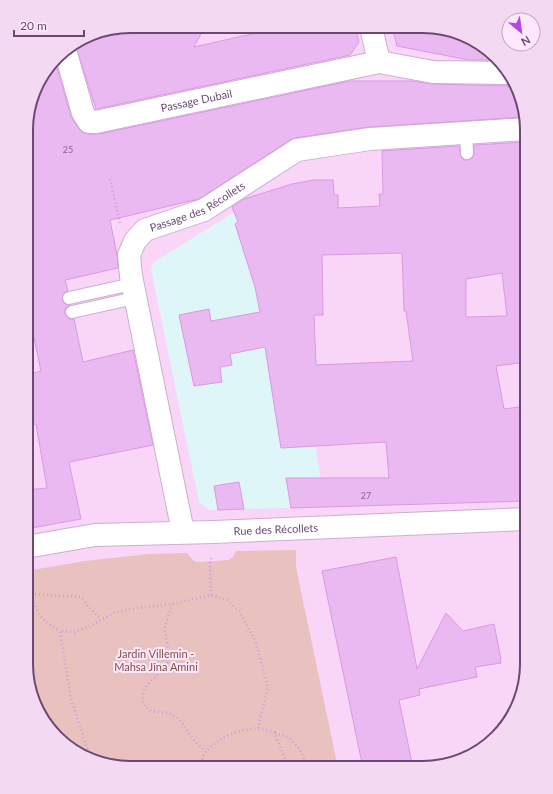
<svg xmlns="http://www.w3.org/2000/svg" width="553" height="794" viewBox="0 0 553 794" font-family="Lato,sans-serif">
  <rect width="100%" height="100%" fill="#fce1fa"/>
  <path fill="#f9d6f8" d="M 130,26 L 436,27 L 486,47 L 516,84 L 527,130 L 527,671 L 509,722 L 469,757 L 423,768 L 117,767 L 72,750 L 37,710 L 26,664 L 27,117 L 40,78 L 62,52 L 97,32 Z"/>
  <path fill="#def6f8" d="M 246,205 L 299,340 L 325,507 L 209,510 L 199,502 L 151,269 L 154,262 Z
    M 26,638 L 27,639 L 33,695 L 26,664 Z"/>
  <path fill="#e9c2c0" d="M 296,550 L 296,567 L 338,768 L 117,767 L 72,750 L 37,710 L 33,695 L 26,638 L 26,571 L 85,561 L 148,554 L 187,553 L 194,561 L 200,562 L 228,560 L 233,557 L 236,551 Z"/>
  <path fill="#eab9f2" stroke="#d999e4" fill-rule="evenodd" d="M 131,26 L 205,26 L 194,47 L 265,31 L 264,26 L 355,27 L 359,42 L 350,55 L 96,109 L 75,44 L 97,32 L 98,36 Z
    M 392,27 L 436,27 L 486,47 L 497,60 L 469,60 L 397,46 Z
    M 55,60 L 71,117 L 79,129 L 83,133 L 89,134 L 99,134 L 350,81 L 412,81 L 433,84 L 507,86 L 515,82 L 516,84 L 524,117 L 369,127 L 295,138 L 290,140 L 199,199 L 110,220 L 117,255 L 118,268 L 65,280 L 68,291 L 64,293 L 62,299 L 64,303 L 69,305 L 65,309 L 65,314 L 69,319 L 74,319 L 83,362 L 133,350 L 153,445 L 69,462 L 81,519 L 26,529 L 26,490 L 47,488 L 36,424 L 26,425 L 26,375 L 41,371 L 27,304 L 27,117 L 40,78 Z
    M 527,142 L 527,362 L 496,366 L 504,409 L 527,406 L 527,501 L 291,508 L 286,478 L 389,478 L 386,442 L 281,448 L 265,347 L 230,354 L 232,365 L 220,367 L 222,382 L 194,386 L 179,315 L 209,309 L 211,321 L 260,312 L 255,287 L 235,224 L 238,222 L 232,207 L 244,199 L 292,184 L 313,180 L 333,180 L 334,195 L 338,195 L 338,208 L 380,206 L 379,194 L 383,194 L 382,151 L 459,146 L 461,157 L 464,160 L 468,160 L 471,159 L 474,156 L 474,145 ZM 402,253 L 404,311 L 406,311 L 413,361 L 316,365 L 314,315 L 323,315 L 322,255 ZM 502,273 L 507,316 L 466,317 L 466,279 Z
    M 239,482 L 244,509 L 218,510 L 214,486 Z
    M 396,557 L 417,669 L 446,613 L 463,631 L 494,624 L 501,659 L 500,659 L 501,663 L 475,667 L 477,677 L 419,689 L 420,695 L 399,700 L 413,768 L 363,768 L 322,571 Z"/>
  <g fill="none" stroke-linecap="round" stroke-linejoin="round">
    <g stroke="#cfadd1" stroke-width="14">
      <path id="service" d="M 466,133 L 467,153
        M 69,298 L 132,284
        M 72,312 L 135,298"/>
    </g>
    <g stroke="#cfadd1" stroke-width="24">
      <g id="minor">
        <path id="s1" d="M 65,50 L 83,113 L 89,122 L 96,122 L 379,62 L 371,27"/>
        <path d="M 379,62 L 433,72 L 507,73"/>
        <path id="s2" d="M 183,532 L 131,276 L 129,255 L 135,241 L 145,230 L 204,210 L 297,150 L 370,139 L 527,129"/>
        <path id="s3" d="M 26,547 L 95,535 L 214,532 L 527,519"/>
      </g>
    </g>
    <path stroke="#ce9cd6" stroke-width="2.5" stroke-dasharray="1 3" stroke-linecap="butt" d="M 110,179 L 120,223
      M 27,571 C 32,597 34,619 60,631
      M 31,594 L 81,597 L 87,605 L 101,619
      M 211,595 L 210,562 L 212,556
      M 173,604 C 170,611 165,622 165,630 C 165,641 171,650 168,661 C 165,673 150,678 145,689 C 142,694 142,702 145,706 C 151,715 165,710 173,715 C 183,721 185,728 191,736 C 194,742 201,747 206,751
      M 275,733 L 288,737 L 298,747 L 309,768
      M 90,757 L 71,699 L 60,631 L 75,632 L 88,627 L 114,613 L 130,609 L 173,604 L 211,595 L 227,600 L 239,611 L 255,640 L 268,687 L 258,728
      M 199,767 L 206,751 L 222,738 L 240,731 L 258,728 L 274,732 L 289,768"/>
    <use href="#service" stroke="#fff" stroke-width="12"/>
    <use href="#minor" stroke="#fff" stroke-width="22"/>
  </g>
  <g text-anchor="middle" stroke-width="4" stroke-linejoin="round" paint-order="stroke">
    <g font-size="9" fill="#8c6493">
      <text x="68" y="153">25</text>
      <text x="366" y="499">27</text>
    </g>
    <g font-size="11" fill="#6c4873" stroke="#ffe7fd">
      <text dy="4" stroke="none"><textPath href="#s1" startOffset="186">Passage Dubail</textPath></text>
      <text dy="4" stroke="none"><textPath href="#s2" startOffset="370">Passage des Récollets</textPath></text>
      <text dy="4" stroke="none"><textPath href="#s3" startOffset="251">Rue des Récollets</textPath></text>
    </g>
    <g font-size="11" fill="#855045" stroke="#ffe7fd">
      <text x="156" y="658">Jardin Villemin -<tspan x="156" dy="13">Mahsa Jîna Amini</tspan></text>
    </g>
  </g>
  <path d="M0 0H553V794H0ZM130 33H423A97 97 0 0 1 520 130V664A97 97 0 0 1 423 761H130A97 97 0 0 1 33 664V130A97 97 0 0 1 130 33Z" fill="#f3daf2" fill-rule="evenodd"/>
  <path fill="none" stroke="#6c4873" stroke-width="2" d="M130 33H423A97 97 0 0 1 520 130V664A97 97 0 0 1 423 761H130A97 97 0 0 1 33 664V130A97 97 0 0 1 130 33Z"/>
  <g transform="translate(521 32) rotate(151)"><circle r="19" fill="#ffe7fd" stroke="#c4a7c6"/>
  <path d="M0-3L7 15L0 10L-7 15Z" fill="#b545e7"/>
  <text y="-6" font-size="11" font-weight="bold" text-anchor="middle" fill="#6c4873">N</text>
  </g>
  <path d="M14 30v6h70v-6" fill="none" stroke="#6c4873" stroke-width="2"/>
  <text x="20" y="30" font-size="12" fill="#6c4873" stroke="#ffe7fd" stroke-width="3" paint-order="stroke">20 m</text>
</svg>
